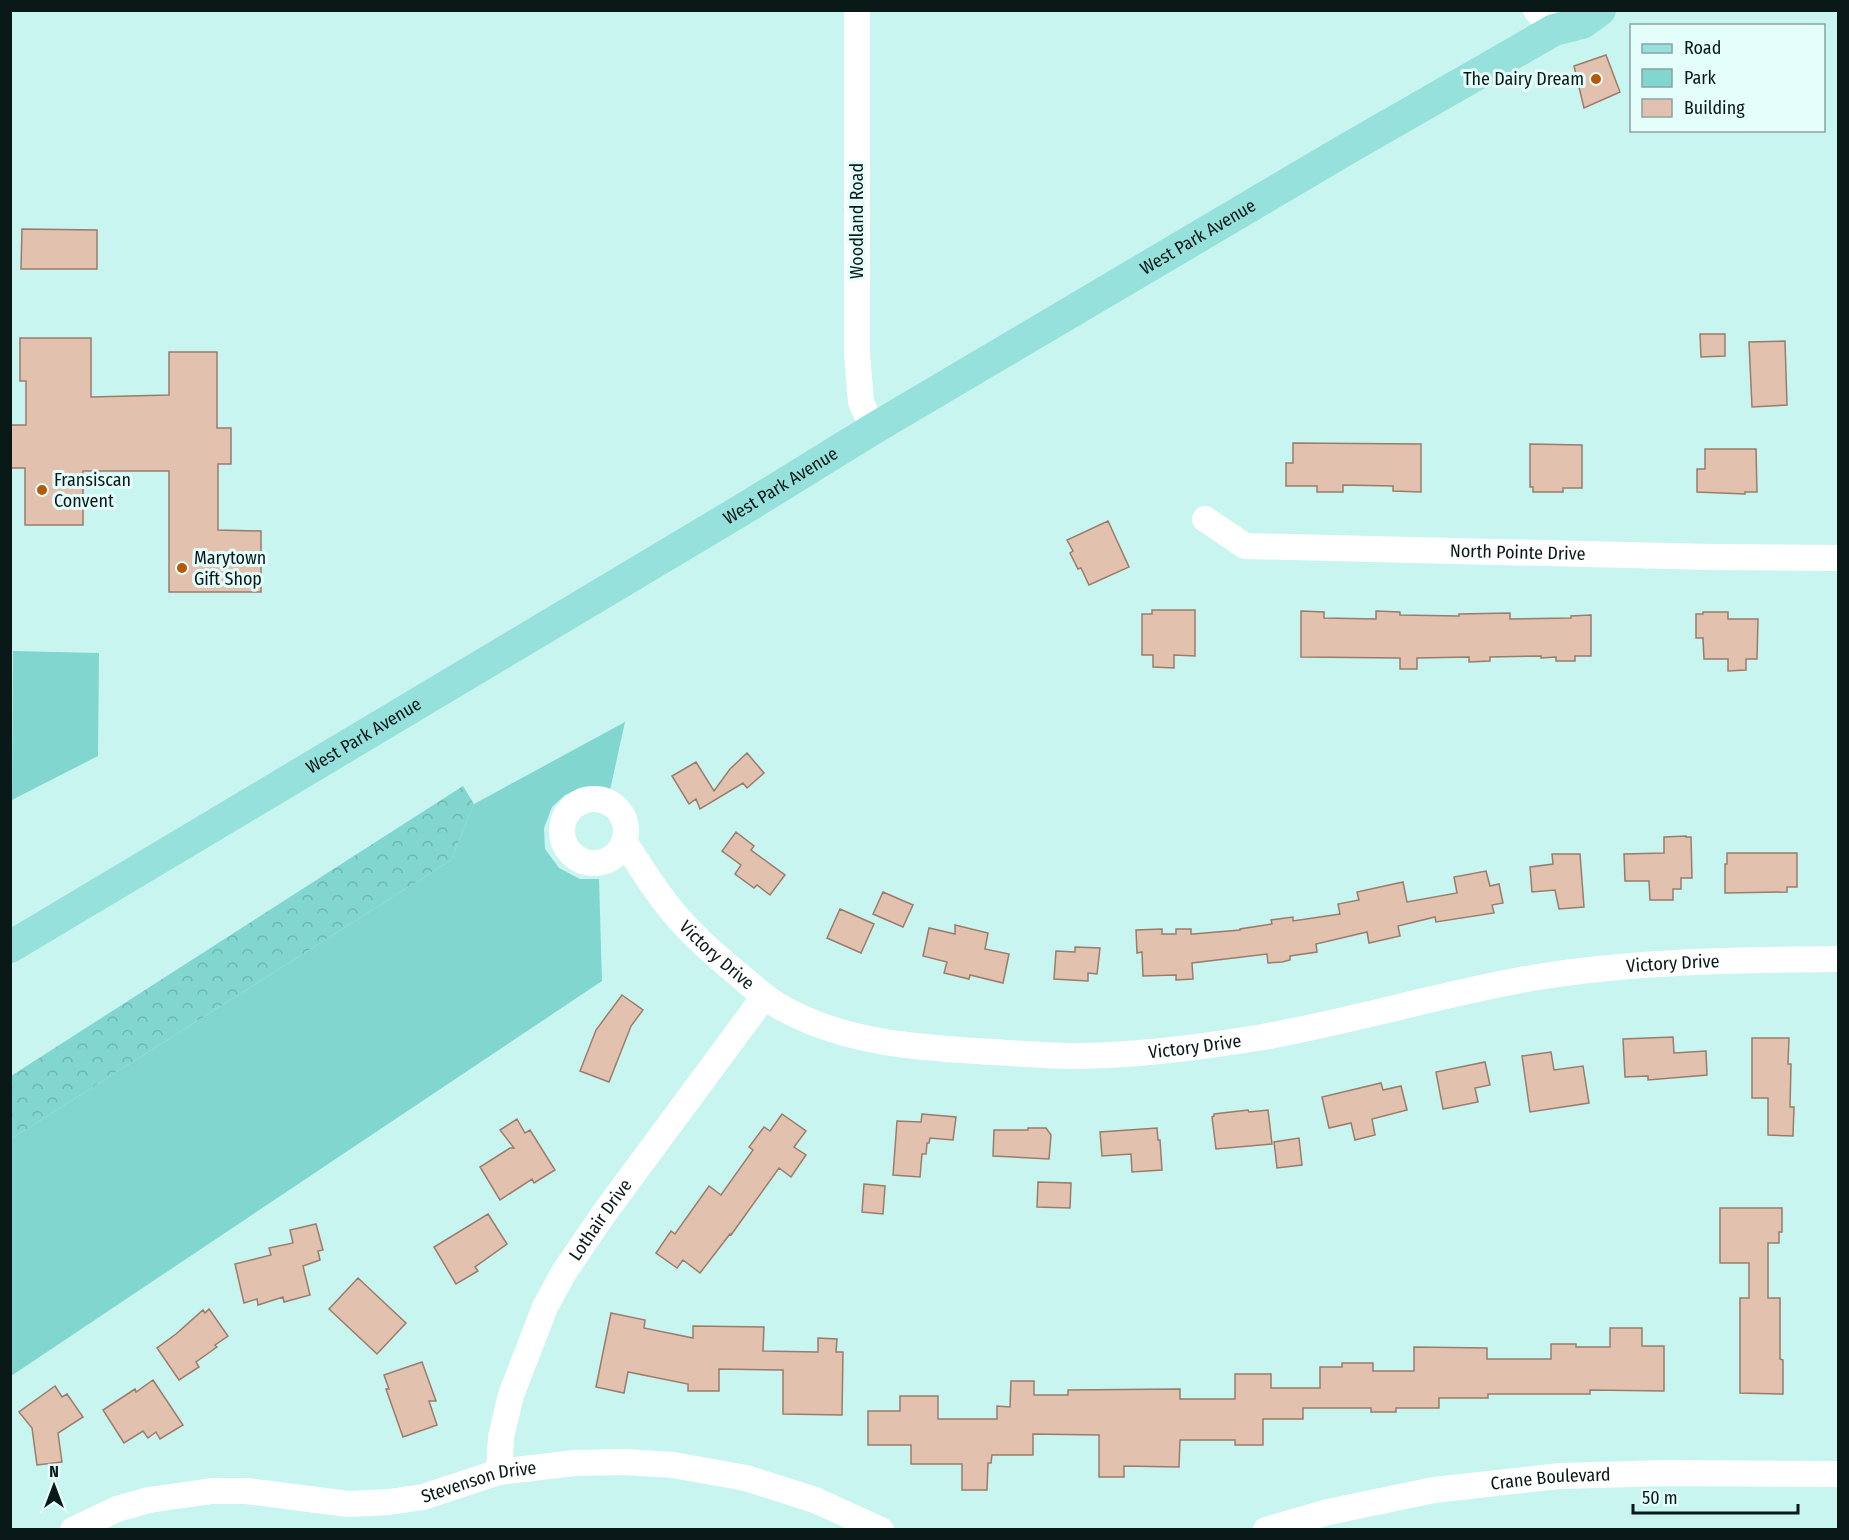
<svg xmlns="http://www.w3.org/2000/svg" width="1849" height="1540" viewBox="0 0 1849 1540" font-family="'Fira Sans Condensed',sans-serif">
  <defs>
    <pattern id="forest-crowns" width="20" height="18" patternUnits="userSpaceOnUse" patternTransform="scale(1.5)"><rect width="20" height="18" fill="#82d6d0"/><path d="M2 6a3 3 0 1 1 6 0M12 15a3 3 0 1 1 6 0" fill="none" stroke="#6fb7b2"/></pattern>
  </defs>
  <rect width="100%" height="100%" fill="#c9f5f1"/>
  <path fill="#82d6d0" d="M 13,651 L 99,653 L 98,756 L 12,800 Z
    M 625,722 L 610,790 L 583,788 L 565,795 L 552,807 L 544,828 L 545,849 L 559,868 L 580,879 L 599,879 L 602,981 L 11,1376 L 11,1139 L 451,860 L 474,804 Z"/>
  <path fill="url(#forest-crowns)" d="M 463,786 L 474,804 L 451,860 L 11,1139 L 11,1076 Z"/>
  <path fill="#e2c2af" stroke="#9a7c6b" stroke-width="1.5" d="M 1606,55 L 1620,92 L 1584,108 L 1574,66 Z
    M 22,229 L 97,230 L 97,269 L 21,269 Z
    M 1700,334 L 1725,334 L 1725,356 L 1701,357 Z
    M 20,338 L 91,338 L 91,397 L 169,395 L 169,352 L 217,352 L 217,428 L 231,428 L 231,464 L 218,464 L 218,530 L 261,531 L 261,592 L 169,592 L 169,471 L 83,471 L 83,525 L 25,525 L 25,468 L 10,468 L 10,425 L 26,425 L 26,381 L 20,381 Z
    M 1785,341 L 1787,405 L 1752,407 L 1749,342 Z
    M 1293,443 L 1421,444 L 1421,492 L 1393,491 L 1393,486 L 1343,485 L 1343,492 L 1317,492 L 1317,486 L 1286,486 L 1286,463 L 1293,463 Z
    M 1530,444 L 1582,445 L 1582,488 L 1563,488 L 1563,492 L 1533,492 L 1533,487 L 1530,487 Z
    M 1705,449 L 1756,449 L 1757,492 L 1745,492 L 1745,494 L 1697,492 L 1697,469 L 1705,469 Z
    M 1108,521 L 1129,567 L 1089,585 L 1081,568 L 1078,569 L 1070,553 L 1073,551 L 1067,540 Z
    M 1152,610 L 1195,610 L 1195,656 L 1174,655 L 1174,668 L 1153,667 L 1153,655 L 1142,655 L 1142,614 L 1152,614 Z
    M 1301,611 L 1324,612 L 1324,618 L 1376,619 L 1376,611 L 1400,612 L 1400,615 L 1459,616 L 1459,614 L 1510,613 L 1510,619 L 1571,618 L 1571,616 L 1591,615 L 1591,656 L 1575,656 L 1575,661 L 1556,661 L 1556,657 L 1541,658 L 1541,656 L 1490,657 L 1490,661 L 1469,662 L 1469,657 L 1417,658 L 1417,669 L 1400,669 L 1400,658 L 1301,657 Z
    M 1703,612 L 1728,612 L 1728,619 L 1758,619 L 1757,659 L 1746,659 L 1746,670 L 1728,671 L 1728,659 L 1704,659 L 1703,638 L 1696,638 L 1696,614 L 1703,614 Z
    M 747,753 L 764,773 L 747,788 L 743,783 L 700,809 L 696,799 L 689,804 L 672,776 L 696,762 L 714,791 L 730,769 Z
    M 736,832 L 754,846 L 751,850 L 785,875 L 770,895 L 757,885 L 754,888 L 735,874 L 741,865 L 722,851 Z
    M 1686,836 L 1686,837 L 1691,837 L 1692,878 L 1681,878 L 1681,889 L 1673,889 L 1673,900 L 1650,900 L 1649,881 L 1625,881 L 1624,854 L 1664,853 L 1664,837 Z
    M 1727,853 L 1797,853 L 1797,887 L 1787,887 L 1787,892 L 1725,893 L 1725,864 L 1727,864 Z
    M 1552,854 L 1580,854 L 1584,907 L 1559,909 L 1555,890 L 1532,892 L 1530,867 L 1553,864 Z
    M 1486,871 L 1490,886 L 1499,884 L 1503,903 L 1492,905 L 1494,913 L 1436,922 L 1435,917 L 1398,926 L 1400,936 L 1369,943 L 1367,932 L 1316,944 L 1317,952 L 1290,956 L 1290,960 L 1282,962 L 1268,963 L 1267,954 L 1192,963 L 1193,979 L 1176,980 L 1176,975 L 1143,976 L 1142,952 L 1137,953 L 1136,930 L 1162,929 L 1162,934 L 1176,934 L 1176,929 L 1191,929 L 1191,934 L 1193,934 L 1240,930 L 1240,929 L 1272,924 L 1271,920 L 1293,917 L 1293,921 L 1340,914 L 1338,904 L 1359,900 L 1357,892 L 1403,882 L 1407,902 L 1457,893 L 1454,877 Z
    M 883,892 L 913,905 L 903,927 L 873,914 Z
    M 840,909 L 874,924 L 861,953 L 827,938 Z
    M 955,925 L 988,933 L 985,949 L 1009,954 L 1003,983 L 970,975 L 969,979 L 944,973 L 947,962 L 923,956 L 929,928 L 955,934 Z
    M 1075,947 L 1100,948 L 1097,974 L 1088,973 L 1088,981 L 1054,979 L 1056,951 L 1075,952 Z
    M 622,995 L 643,1010 L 631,1026 L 609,1082 L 580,1071 L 596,1030 Z
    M 1673,1037 L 1674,1053 L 1706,1051 L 1707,1075 L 1648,1080 L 1648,1076 L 1625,1077 L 1623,1039 Z
    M 1752,1038 L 1789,1038 L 1788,1064 L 1791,1064 L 1790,1107 L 1794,1107 L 1793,1136 L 1768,1135 L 1768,1098 L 1752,1098 Z
    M 1551,1052 L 1554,1070 L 1583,1066 L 1589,1103 L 1530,1112 L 1522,1056 Z
    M 1485,1062 L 1490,1085 L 1475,1088 L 1478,1102 L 1443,1109 L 1436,1072 Z
    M 1381,1083 L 1383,1090 L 1401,1086 L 1407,1110 L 1372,1119 L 1375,1135 L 1355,1140 L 1351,1123 L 1329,1128 L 1322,1097 Z
    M 1248,1110 L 1249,1112 L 1268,1110 L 1272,1144 L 1216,1149 L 1212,1117 L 1214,1116 L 1214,1114 Z
    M 782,1114 L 806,1131 L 794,1147 L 806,1155 L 791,1177 L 779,1168 L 731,1235 L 730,1234 L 700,1273 L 683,1260 L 677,1268 L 656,1253 L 671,1231 L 675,1234 L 709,1186 L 721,1195 L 753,1150 L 749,1147 L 764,1127 L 770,1131 Z
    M 922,1114 L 956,1117 L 953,1140 L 930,1138 L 929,1143 L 927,1143 L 926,1154 L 922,1154 L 920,1177 L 893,1175 L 897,1121 L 921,1122 Z
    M 517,1119 L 525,1133 L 530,1130 L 555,1170 L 534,1183 L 532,1179 L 500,1200 L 480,1167 L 510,1148 L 514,1148 L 500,1130 Z
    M 1028,1128 L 1046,1128 L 1051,1135 L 1049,1159 L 993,1156 L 994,1130 L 1028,1130 Z
    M 1157,1128 L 1158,1140 L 1160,1140 L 1162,1170 L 1132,1172 L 1131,1154 L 1102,1156 L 1100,1132 Z
    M 1299,1138 L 1302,1165 L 1277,1168 L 1274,1142 Z
    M 1038,1182 L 1071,1183 L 1070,1208 L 1037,1207 Z
    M 864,1184 L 885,1186 L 883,1214 L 862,1212 Z
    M 1720,1208 L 1782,1208 L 1782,1232 L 1779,1232 L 1779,1243 L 1768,1243 L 1768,1298 L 1780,1298 L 1780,1359 L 1783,1360 L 1783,1394 L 1740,1393 L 1740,1298 L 1749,1298 L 1749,1263 L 1720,1263 Z
    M 488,1214 L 507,1244 L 475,1267 L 478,1271 L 456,1284 L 434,1247 Z
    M 316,1224 L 323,1250 L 318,1251 L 320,1260 L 303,1266 L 310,1295 L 284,1302 L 283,1297 L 258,1305 L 257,1299 L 244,1303 L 235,1264 L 271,1255 L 269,1248 L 293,1243 L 290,1230 Z
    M 358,1278 L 406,1323 L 377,1354 L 329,1309 Z
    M 209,1309 L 228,1336 L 215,1345 L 217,1347 L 196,1362 L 199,1367 L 179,1380 L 157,1348 L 176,1334 L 203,1310 L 205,1313 Z
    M 611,1313 L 645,1320 L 644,1328 L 693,1338 L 693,1326 L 764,1327 L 763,1351 L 818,1352 L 818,1338 L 837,1339 L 836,1352 L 843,1352 L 842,1415 L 783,1414 L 783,1370 L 719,1369 L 719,1391 L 688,1391 L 688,1384 L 628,1372 L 624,1393 L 596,1387 Z
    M 1610,1328 L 1642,1328 L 1642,1346 L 1664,1346 L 1664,1391 L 1590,1390 L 1590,1394 L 1488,1394 L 1488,1398 L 1439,1398 L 1439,1408 L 1396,1408 L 1396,1412 L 1371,1412 L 1371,1408 L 1303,1408 L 1303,1419 L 1263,1419 L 1263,1445 L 1235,1445 L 1235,1440 L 1180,1440 L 1179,1467 L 1124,1466 L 1124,1477 L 1099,1477 L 1099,1435 L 1033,1434 L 1033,1455 L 992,1455 L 991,1463 L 988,1463 L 987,1490 L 962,1490 L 962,1464 L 911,1464 L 911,1445 L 868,1445 L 868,1411 L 900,1411 L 900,1396 L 938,1396 L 938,1419 L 997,1419 L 997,1406 L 1010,1407 L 1011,1381 L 1034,1381 L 1034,1395 L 1068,1395 L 1068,1390 L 1180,1389 L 1180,1399 L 1235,1399 L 1235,1374 L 1271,1374 L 1271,1388 L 1320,1388 L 1320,1367 L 1342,1367 L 1342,1363 L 1373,1363 L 1373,1371 L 1414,1371 L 1414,1347 L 1487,1348 L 1487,1359 L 1551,1359 L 1551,1344 L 1576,1344 L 1576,1347 L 1610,1347 Z
    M 422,1362 L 436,1401 L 429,1401 L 437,1425 L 403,1437 L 386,1389 L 389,1389 L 384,1375 Z
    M 153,1380 L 183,1425 L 160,1439 L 156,1432 L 148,1438 L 143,1431 L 124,1443 L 103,1410 L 135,1389 L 136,1392 Z
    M 55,1386 L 62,1397 L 67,1394 L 83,1417 L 58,1433 L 62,1462 L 37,1465 L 32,1428 L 19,1412 Z"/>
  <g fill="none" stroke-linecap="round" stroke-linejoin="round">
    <g stroke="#fff" stroke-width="26">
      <path d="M 857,10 L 857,354 L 861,402 L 873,429"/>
      <path d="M 1536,10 L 1554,30"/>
      <path id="s1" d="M 1205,519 L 1245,546 L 1711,557 L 1838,558"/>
      <circle cx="594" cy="831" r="32"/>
      <path id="s2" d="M 624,842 C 638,862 650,883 665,902 C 686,930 712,953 739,975 C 755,989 772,1004 792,1013 C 849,1042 913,1047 976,1051 C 1011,1053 1046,1056 1081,1056 C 1142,1055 1203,1047 1263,1037 C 1353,1021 1441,994 1532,978 C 1633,961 1736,960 1838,959"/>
      <path id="s3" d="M 499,1472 L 501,1437 L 511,1395 L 545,1307 L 564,1272 L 605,1212 L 764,997"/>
      <path id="s4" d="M 73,1530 L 117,1509 L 149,1500 L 212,1491 L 247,1491 L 348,1504 L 389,1502 L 423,1497 L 499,1472 L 575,1463 L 625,1462 L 673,1465 L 746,1478 L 815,1500 L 881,1530"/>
      <path id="s5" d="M 1266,1530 L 1328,1512 L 1434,1490 L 1560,1476 L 1668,1473 L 1838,1474"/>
    </g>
    <path stroke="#96e1dc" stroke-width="32" id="s6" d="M 10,947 L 740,511 L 873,429 L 1345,150 L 1554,30 L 1582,23 L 1600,10"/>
  </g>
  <g fill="#b65907" stroke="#e4fefc" stroke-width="2">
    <circle cx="1596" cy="79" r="6"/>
    <circle cx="42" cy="490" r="6"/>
    <circle cx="182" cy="568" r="6"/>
  </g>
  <g text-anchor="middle" stroke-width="6" stroke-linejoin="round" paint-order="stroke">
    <g font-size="18" fill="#091918" stroke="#e4fefc" text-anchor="start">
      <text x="1584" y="85" text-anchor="end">The Dairy Dream</text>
      <text x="54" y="486">Fransiscan<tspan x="54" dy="21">Convent</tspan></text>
      <text x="194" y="564">Marytown<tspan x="194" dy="21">Gift Shop</tspan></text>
    </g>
    <g font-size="18" fill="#091918" stroke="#e4fefc">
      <text transform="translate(857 221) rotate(-90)" y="6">Woodland Road</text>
      <text dy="6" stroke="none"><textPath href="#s6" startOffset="1384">West Park Avenue</textPath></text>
      <text dy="6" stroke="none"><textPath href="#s6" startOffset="898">West Park Avenue</textPath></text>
      <text dy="6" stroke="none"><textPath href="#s1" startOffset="321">North Pointe Drive</textPath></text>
      <text dy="6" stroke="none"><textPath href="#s6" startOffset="412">West Park Avenue</textPath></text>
      <text dy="6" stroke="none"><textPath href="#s2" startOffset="147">Victory Drive</textPath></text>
      <text dy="6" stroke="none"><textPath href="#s2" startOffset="1137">Victory Drive</textPath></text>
      <text dy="6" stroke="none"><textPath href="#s2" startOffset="651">Victory Drive</textPath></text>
      <text dy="6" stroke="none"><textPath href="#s3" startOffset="276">Lothair Drive</textPath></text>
      <text dy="6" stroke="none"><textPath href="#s5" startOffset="290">Crane Boulevard</textPath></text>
      <text dy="6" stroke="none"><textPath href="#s4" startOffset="416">Stevenson Drive</textPath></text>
    </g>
  </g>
  <rect width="1849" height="1540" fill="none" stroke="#091918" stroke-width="24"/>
  <rect x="1630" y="24" width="195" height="108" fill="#e4fefc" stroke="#8ca2a1" stroke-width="1.5"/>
  <rect x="1642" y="44" width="30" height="9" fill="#96e1dc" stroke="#8ca2a1" stroke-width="1.5"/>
  <text x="1684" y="54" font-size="18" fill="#091918">Road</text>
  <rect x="1642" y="69" width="30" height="18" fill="#82d6d0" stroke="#8ca2a1" stroke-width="1.5"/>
  <text x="1684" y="84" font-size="18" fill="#091918">Park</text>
  <rect x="1642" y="99" width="30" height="18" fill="#e2c2af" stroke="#8ca2a1" stroke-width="1.5"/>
  <text x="1684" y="114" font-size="18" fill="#091918">Building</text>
  <g transform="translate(54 1486)" stroke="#e4fefc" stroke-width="4.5" paint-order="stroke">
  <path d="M0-4.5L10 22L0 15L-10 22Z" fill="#091918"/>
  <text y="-9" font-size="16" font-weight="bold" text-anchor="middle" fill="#091918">N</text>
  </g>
  <path d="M1633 1504v9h165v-9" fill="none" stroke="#091918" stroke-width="3"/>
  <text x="1642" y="1504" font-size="18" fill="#091918" stroke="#e4fefc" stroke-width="4.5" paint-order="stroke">50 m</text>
</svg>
